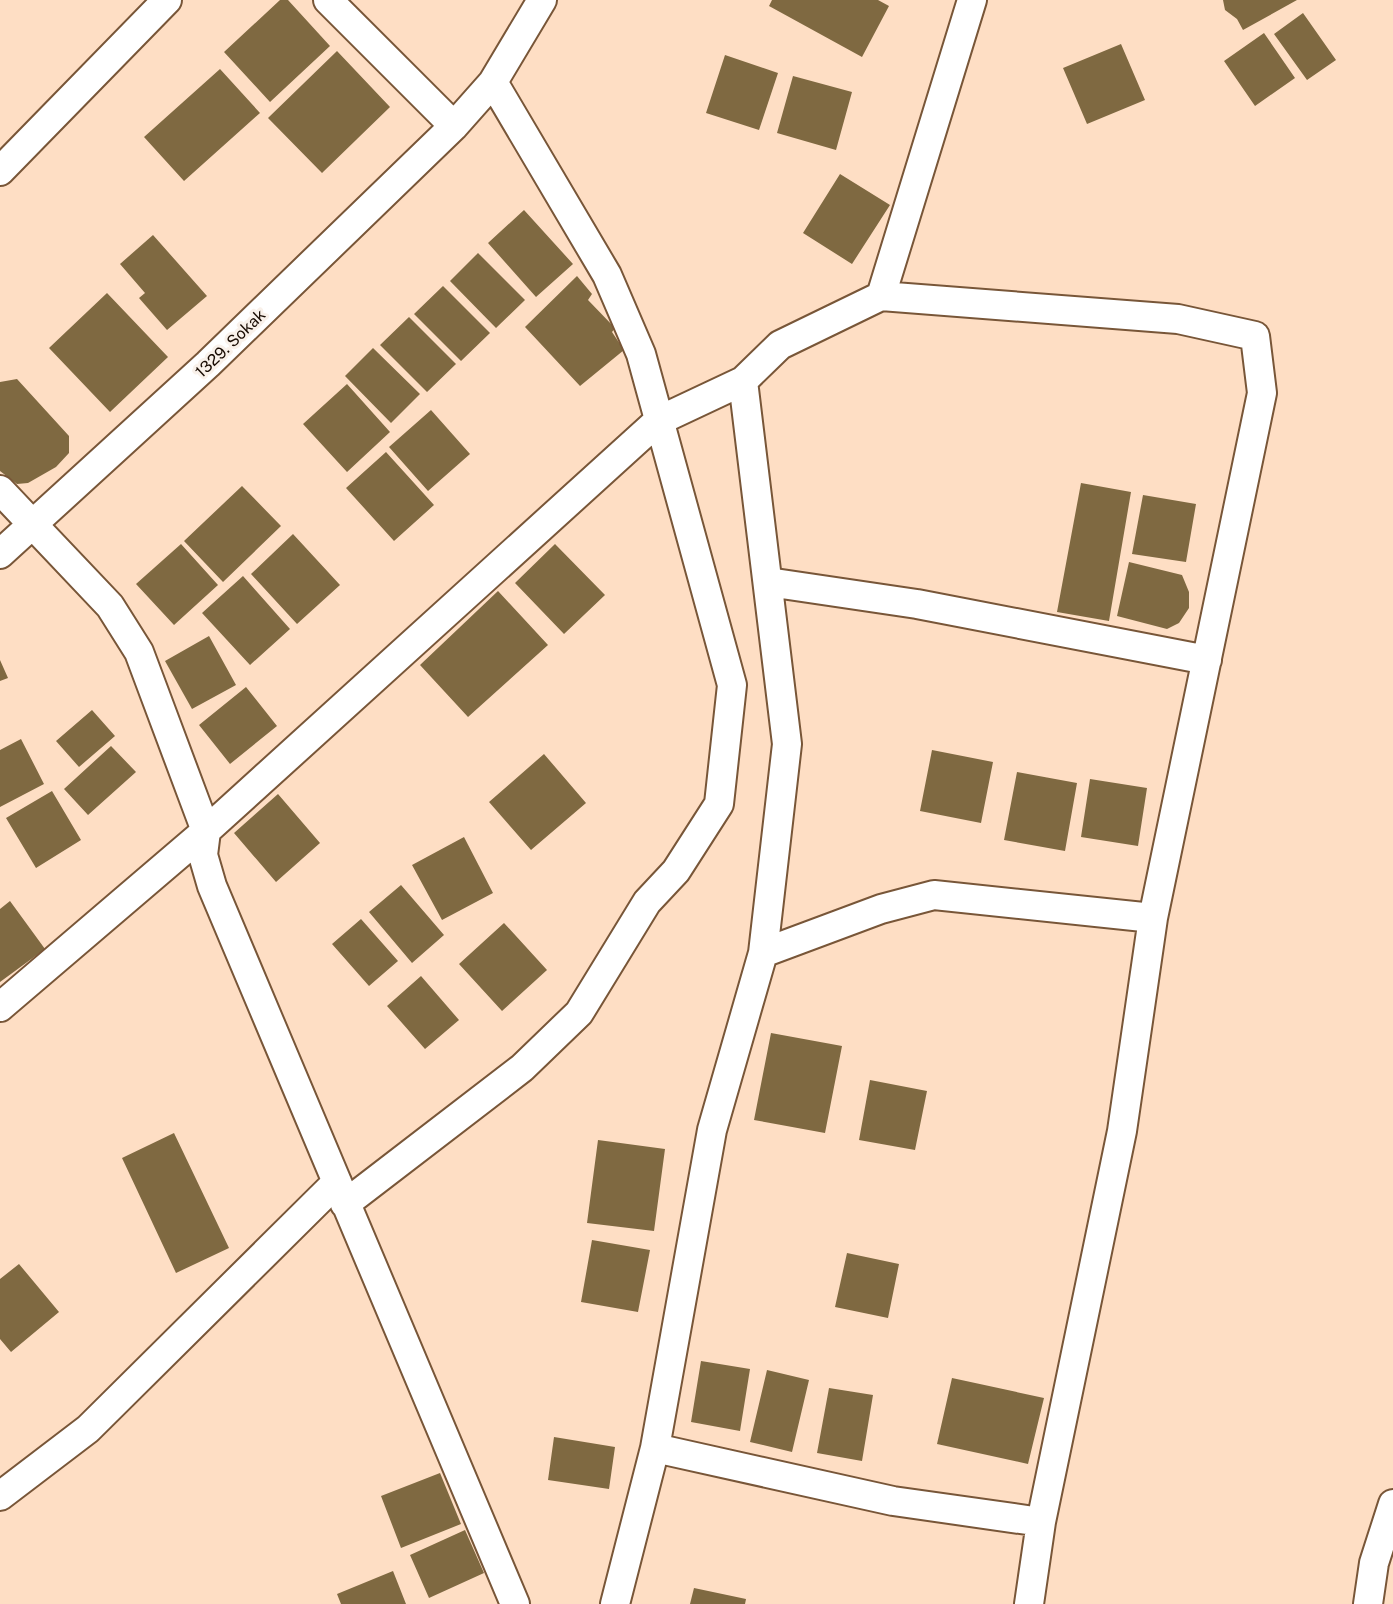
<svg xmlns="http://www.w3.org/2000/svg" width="1393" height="1604" viewBox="0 0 1393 1604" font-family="'Public Sans',sans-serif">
  <rect width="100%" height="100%" fill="#fedec4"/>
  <path fill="#7f6941" d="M 280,0 L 288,0 L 330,46 L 270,102 L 224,52 Z
    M 772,0 L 878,0 L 889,6 L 862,57 L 769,6 Z
    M 1223,0 L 1297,0 L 1243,30 L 1237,19 L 1225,10 Z
    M 1303,13 L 1336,60 L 1307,80 L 1274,34 Z
    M 1264,33 L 1295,78 L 1255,106 L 1224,61 Z
    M 1121,44 L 1145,100 L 1087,124 L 1063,68 Z
    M 337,51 L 390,107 L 322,173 L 268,118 Z
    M 725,55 L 778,73 L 759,130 L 706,113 Z
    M 220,69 L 260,113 L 184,181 L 144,137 Z
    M 793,76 L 852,92 L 836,150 L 777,133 Z
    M 840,174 L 890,205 L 852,264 L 803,233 Z
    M 524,210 L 573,264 L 536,297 L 488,243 Z
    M 153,235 L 207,296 L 167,330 L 139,298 L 145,293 L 120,264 Z
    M 478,253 L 525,300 L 496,328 L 450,281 Z
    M 577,276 L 592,294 L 588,300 L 615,328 L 612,332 L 624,350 L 580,386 L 525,327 Z
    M 443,286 L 490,333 L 461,361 L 414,314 Z
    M 107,293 L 168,357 L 110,412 L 49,348 Z
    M 409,317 L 456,364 L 427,392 L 380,345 Z
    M 373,348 L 420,394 L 391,423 L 345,376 Z
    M 17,379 L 69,436 L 69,453 L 56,467 L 28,483 L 17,484 L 0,471 L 0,382 Z
    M 347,384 L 390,432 L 347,472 L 303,424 Z
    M 431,410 L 470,454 L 428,491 L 389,447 Z
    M 386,452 L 434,505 L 394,541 L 346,488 Z
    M 1081,483 L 1131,492 L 1109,621 L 1057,612 Z
    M 242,486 L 281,526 L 223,582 L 184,541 Z
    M 1143,495 L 1196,504 L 1186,562 L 1132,554 Z
    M 293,534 L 340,585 L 297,624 L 251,574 Z
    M 181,544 L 218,585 L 174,625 L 136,584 Z
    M 555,544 L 605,595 L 564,634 L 515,583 Z
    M 1129,562 L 1182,575 L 1189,592 L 1189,608 L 1179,623 L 1167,629 L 1117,616 Z
    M 243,576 L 290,629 L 250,665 L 202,613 Z
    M 498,591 L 548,645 L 468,717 L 420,665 Z
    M 209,636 L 236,685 L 192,709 L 165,661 Z
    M 0,660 L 8,678 L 0,681 Z
    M 246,687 L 277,726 L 230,764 L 199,725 Z
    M 92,710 L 115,736 L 79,767 L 56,741 Z
    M 21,739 L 44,784 L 0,807 L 0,750 Z
    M 111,746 L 136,772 L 88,815 L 64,789 Z
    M 932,750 L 993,762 L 981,823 L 920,811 Z
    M 544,754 L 586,803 L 531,850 L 489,802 Z
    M 1017,772 L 1077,783 L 1065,851 L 1004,840 Z
    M 1090,779 L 1147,788 L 1138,846 L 1081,837 Z
    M 52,791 L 81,840 L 36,868 L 6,818 Z
    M 278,794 L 320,843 L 276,882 L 234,833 Z
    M 464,837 L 493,893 L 442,920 L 412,865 Z
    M 401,885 L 444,935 L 412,963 L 369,912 Z
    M 10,901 L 45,949 L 0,982 L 0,909 Z
    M 361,919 L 398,961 L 369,986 L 332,944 Z
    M 504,923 L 547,970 L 502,1011 L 459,964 Z
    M 421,976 L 459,1020 L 425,1049 L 387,1006 Z
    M 771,1033 L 842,1046 L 825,1133 L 754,1120 Z
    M 870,1080 L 927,1091 L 915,1150 L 859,1140 Z
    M 174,1133 L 229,1248 L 176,1273 L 122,1158 Z
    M 598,1140 L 665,1149 L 654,1231 L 587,1223 Z
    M 592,1240 L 650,1250 L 638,1312 L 581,1302 Z
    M 847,1253 L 899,1264 L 888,1318 L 835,1307 Z
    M 19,1264 L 59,1312 L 11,1352 L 0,1339 L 0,1279 Z
    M 701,1361 L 750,1369 L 740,1431 L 691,1422 Z
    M 767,1370 L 809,1380 L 792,1452 L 750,1442 Z
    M 952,1378 L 1044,1398 L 1028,1464 L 937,1444 Z
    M 829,1388 L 873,1395 L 862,1461 L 817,1453 Z
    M 554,1437 L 615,1447 L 609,1489 L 548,1480 Z
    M 440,1473 L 461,1524 L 401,1548 L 381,1496 Z
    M 465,1530 L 484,1573 L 429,1598 L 410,1555 Z
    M 393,1571 L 406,1604 L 341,1604 L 337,1594 Z
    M 694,1588 L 746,1599 L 745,1604 L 690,1604 Z"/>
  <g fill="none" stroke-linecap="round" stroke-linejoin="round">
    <g stroke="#785638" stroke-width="32">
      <path id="minor" d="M 328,0 L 454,126
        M 0,171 L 167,0
        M 881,296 L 972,0
        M 0,490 L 110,606 L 139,652 L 206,831 L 203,855 L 212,886 L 515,1604
        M 0,554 L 208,364 L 454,126 L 493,82 L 542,0
        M 768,582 L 917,604 L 1207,660
        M 763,953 L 881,909 L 934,895 L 1153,918
        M 0,1007 L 206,831 L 658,421 L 743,381 L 780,345 L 881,296 L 1178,319 L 1255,336 L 1262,393 L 1153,918 L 1122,1131 L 1041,1522 L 1029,1604
        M 345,1204 L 522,1068 L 579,1013 L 647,902 L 676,871 L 719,804 L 732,685 L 641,354 L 607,275 L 493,82
        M 655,1448 L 893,1501 L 1041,1522
        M 0,1496 L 88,1429 L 337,1182
        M 615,1604 L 655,1448 L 712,1130 L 763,953 L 787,744 L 743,381
        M 1368,1604 L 1374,1563 L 1393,1504"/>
    </g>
    <use href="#minor" stroke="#fff" stroke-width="28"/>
  </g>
  <g text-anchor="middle" stroke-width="6" stroke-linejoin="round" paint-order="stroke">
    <g font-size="16" fill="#180b02" stroke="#f9f1ea">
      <text transform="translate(230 343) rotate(-44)" y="6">1329. Sokak</text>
    </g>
  </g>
</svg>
